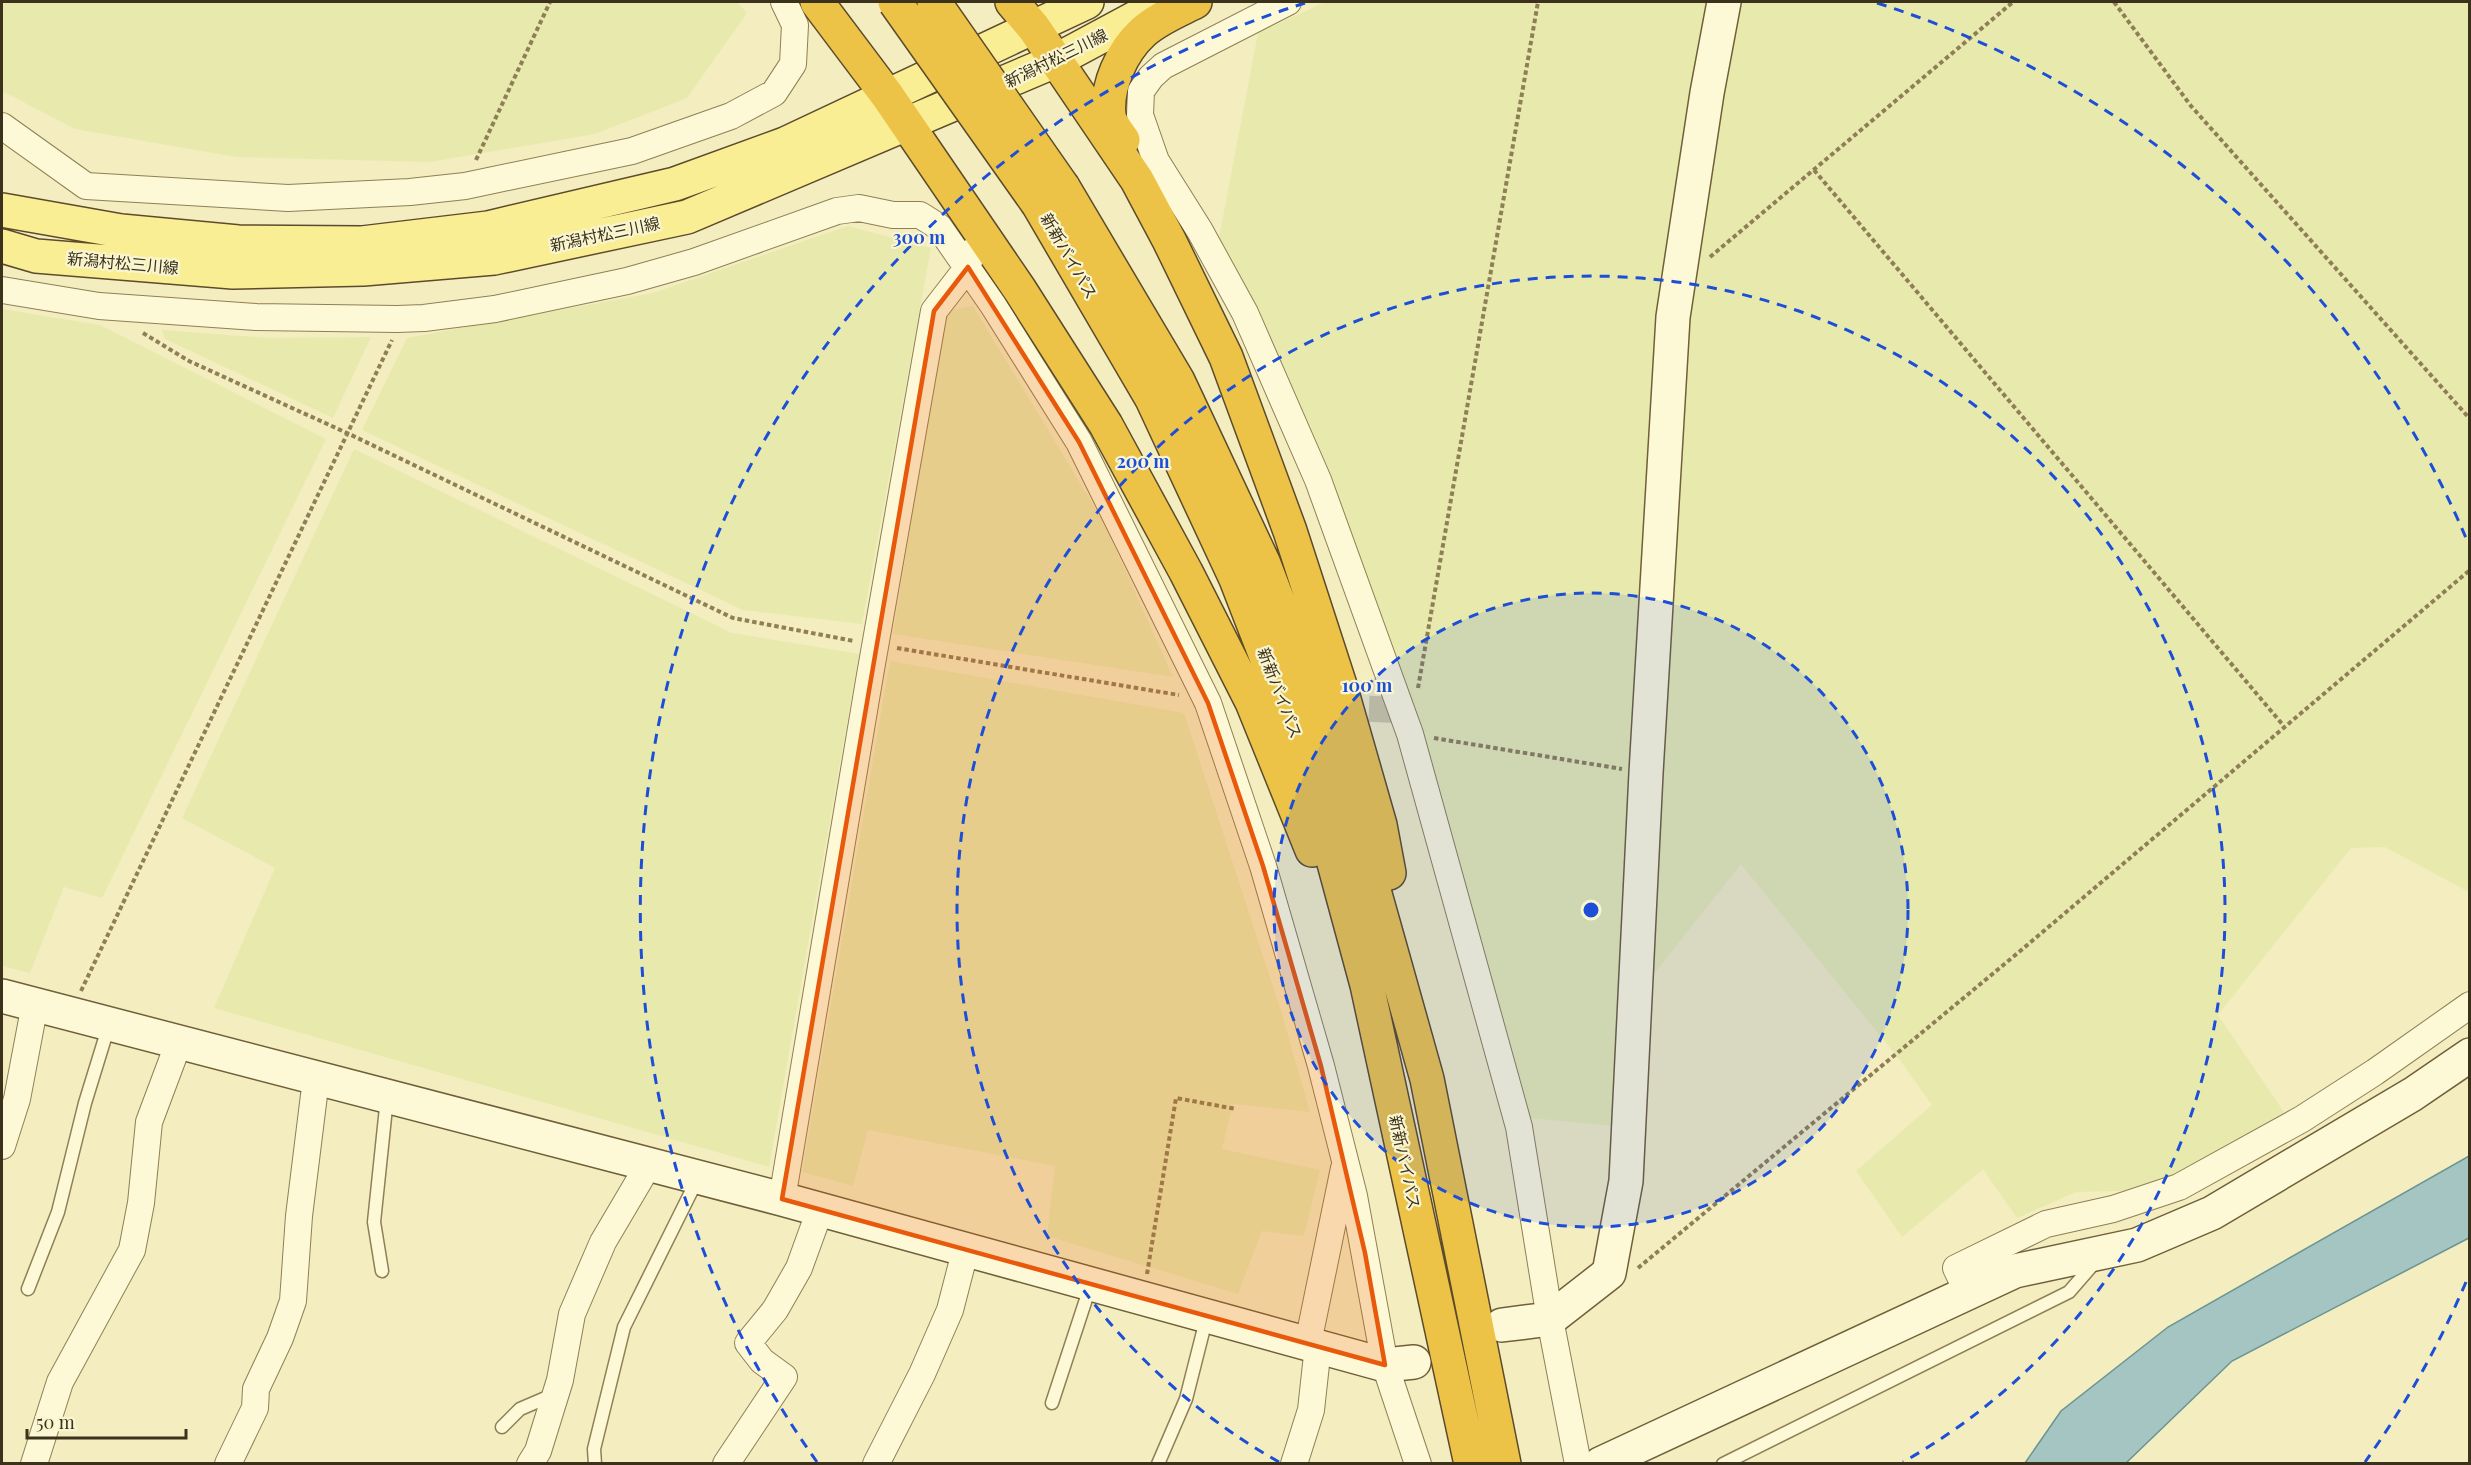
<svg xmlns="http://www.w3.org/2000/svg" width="2471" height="1465" viewBox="0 0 2471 1465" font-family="'Playfair Display','Noto Sans JP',serif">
  <rect width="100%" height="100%" fill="#f3edc0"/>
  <path fill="#e8eaad" d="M 2,2 L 737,2 L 747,13 L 687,98 L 595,134 L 430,162 L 236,157 L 75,129 L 2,91 Z
    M 1325,2 L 2469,2 L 2469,889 L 2467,891 L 2385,847 L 2351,848 L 2218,1015 L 2286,1115 L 2154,1190 L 2076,1192 L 2017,1218 L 1983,1169 L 1902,1237 L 1856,1171 L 1932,1105 L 1899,1059 L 1741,864 L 1619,1018 L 1614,1126 L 1530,1118 L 1438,787 L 1329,474 L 1218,243 L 1258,33 Z
    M 848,226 L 931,248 L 862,624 L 743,610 L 362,430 L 407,338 L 653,293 Z
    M 973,306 L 1103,521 L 1173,677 L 893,634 L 945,311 Z
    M 2,309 L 100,325 L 326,439 L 102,898 L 64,887 L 30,973 L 2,966 Z
    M 162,330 L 271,338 L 371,337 L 333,418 L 165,339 Z
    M 354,449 L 732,633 L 859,654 L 769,1167 L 214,1008 L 275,868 L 182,818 Z
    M 890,661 L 1184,713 L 1281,1011 L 1310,1112 L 1233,1104 L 1222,1149 L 1320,1170 L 1304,1236 L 1262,1231 L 1238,1294 L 1047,1236 L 1055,1166 L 868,1130 L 853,1186 L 802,1172 Z"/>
  <path fill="#a4c5c1" stroke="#699492" stroke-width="1.5" d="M 2469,1156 L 2469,1238 L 2232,1361 L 2126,1463 L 2025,1463 L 2061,1411 L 2168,1327 Z"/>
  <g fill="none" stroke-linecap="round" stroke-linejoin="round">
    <path stroke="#cec89f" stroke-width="26" stroke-dasharray="26 13" stroke-linecap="butt" d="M 1330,707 L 1395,710"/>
    <g stroke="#8f7f56" stroke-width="15">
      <path id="lane" d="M 382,1271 L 374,1222 L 387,1098
        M 28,1289 L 58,1212 L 85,1103 L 109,1025
        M 1052,1403 L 1091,1284
        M 502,1427 L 520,1409 L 555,1394
        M 595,1464 L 594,1449 L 624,1327 L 698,1178
        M 1158,1464 L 1186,1399 L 1207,1316
        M 1723,1464 L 2069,1292 L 2096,1261"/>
    </g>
    <g stroke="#8f7f56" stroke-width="28">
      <path id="street" d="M 1288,2 L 1163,66 L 1151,77 L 1141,91 L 1140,115 L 1156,161 L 1200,231 L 1245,313 L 1318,480 L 1410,734 L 1519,1127 L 1550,1319 L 1578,1464
        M 2,126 L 86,186 L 288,198 L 410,192 L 465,186 L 632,151 L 731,116 L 774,93 L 793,64 L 795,25 L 784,2
        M 2,290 L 99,306 L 256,317 L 397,319 L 424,318 L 495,309 L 627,281 L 694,262 L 837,211 L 859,208 L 893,215 L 920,215 L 939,227 L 993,305 L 1079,442 L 1208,703 L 1263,866 L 1321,1066 L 1354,1196 L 1385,1365 L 1418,1464
        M 2,1146 L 17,1099 L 35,1004
        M 782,1199 L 870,675 L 934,311 L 968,267 L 971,252
        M 1968,1293 L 1956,1268 L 2046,1224 L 2113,1209 L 2179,1187 L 2302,1119 L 2375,1072 L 2470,1005
        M 1308,1343 L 1344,1168
        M 34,1464 L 60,1382 L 132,1250 L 141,1203 L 149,1122 L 179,1042
        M 228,1464 L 255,1408 L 256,1389 L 280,1338 L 293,1301 L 299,1216 L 316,1079
        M 530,1464 L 538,1451 L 560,1380 L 572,1314 L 603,1242 L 649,1164
        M 726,1464 L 784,1377 L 762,1361 L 748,1343 L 775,1310 L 799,1268 L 820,1210
        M 876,1464 L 922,1374 L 950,1310 L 966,1248
        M 1294,1464 L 1311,1410 L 1318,1346"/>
    </g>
    <g stroke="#705f39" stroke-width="36">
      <path id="secondary" d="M 2,996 L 782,1199 L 1385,1365 L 1414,1362
        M 1502,1325 L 1550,1319 L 1609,1273 L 1626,1181 L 1646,773 L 1673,317 L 1707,93 L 1724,2
        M 1600,1464 L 2015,1271 L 2137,1245 L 2212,1213 L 2413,1094 L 2470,1055"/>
    </g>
    <g stroke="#5c4b2b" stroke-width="36">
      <path id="primary" d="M 2,210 L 121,231 L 238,242 L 362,243 L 488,228 L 675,184 L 785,144 L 1087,2
        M 2,246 L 36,256 L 233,272 L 363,269 L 494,258 L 687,217 L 1055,61 L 1165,2"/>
    </g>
    <g stroke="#5c4b2b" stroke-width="36">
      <path id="highway" d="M 817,2 L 887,95 L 1020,290 L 1106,425 L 1186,572 L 1252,702 L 1312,850
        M 1012,2 L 1034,28 L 1137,180 L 1169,240 L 1226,357 L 1290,531 L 1339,682 L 1380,825 L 1389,873
        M 1123,140 C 1118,133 1110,123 1109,115 C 1106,86 1122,51 1143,32 C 1157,19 1179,10 1195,2
        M 1063,187 L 1178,381 L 1264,564 L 1334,748 L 1427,1079 L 1504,1464
        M 1038,204 L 1152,399 L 1236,579 L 1306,760 L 1367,985 L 1471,1464"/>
    </g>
    <path stroke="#8f7f56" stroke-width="4" stroke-dasharray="4.5 3" stroke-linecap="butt" d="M 2114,2 L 2191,106 L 2470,419
      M 476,160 L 550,2
      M 1814,170 L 2283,725
      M 1710,257 L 2013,2
      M 143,333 L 189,361 L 347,433 L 733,618 L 854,641
      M 897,648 L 1179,695
      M 1418,688 L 1538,2
      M 1434,738 L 1622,769
      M 81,991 L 392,340
      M 1638,1268 L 2019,952 L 2470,570
      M 1147,1274 L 1176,1098 L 1236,1109"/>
    <use href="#lane" stroke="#fdf8d5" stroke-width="12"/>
    <use href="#street" stroke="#fdf8d5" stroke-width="26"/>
    <use href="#secondary" stroke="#fdf8d5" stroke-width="33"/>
    <use href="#primary" stroke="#faee94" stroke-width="33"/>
    <use href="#highway" stroke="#ecc347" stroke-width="33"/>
    <g stroke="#5c4b2b" stroke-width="36" stroke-linecap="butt">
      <path id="highway-bridge" d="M 895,2 L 1038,204
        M 934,2 L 1063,187"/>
    </g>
    <use href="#highway-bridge" stroke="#ecc347" stroke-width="33"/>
  </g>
  <path fill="#e8590c" fill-opacity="0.2" stroke="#e8590c" stroke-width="4.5" stroke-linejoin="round" d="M 968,267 L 1079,442 L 1208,703 L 1263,866 L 1321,1066 L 1365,1253 L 1385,1365 L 782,1199 L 934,311 Z"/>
  <circle cx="1591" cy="910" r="317" fill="#1d4ed8" fill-opacity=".12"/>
  <g fill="none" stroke="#1d4ed8" stroke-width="3" stroke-dasharray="10 8">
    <circle cx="1591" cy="910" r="317"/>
    <path d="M1279 1462A634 634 0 1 1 1903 1462"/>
    <path d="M2466 1282A951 951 0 0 1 2365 1462M817 1462A951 951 0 0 1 1305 3M1877 3A951 951 0 0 1 2466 538"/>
  </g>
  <g text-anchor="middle" stroke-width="4.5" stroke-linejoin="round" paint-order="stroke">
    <g font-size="16" fill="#3c321c" stroke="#f9f5d1">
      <text transform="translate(1056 58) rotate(-26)" y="6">新潟村松三川線</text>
      <text transform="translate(605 234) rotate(-12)" y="6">新潟村松三川線</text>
      <text transform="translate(1069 256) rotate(60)" y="6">新新バイパス</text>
      <text transform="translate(123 263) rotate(5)" y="6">新潟村松三川線</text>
      <text transform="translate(1280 693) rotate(69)" y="6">新新バイパス</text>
      <text transform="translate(1405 1162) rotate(78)" y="6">新新バイパス</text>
    </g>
  </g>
  <circle cx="1591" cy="910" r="9" fill="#1d4ed8" stroke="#f9f5d1" stroke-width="3"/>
  <g font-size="18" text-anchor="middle" font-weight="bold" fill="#1d4ed8" stroke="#f9f5d1" stroke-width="4.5" stroke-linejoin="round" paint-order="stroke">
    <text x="919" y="244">300 m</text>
    <text x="1143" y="468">200 m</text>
    <text x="1367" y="692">100 m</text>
  </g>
  <rect width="2471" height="1465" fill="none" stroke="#3c321c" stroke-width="6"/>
  <path d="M27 1429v9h159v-9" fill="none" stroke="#3c321c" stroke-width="3"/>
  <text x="36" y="1429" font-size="18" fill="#3c321c" stroke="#f9f5d1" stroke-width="4.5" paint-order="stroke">50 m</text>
</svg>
